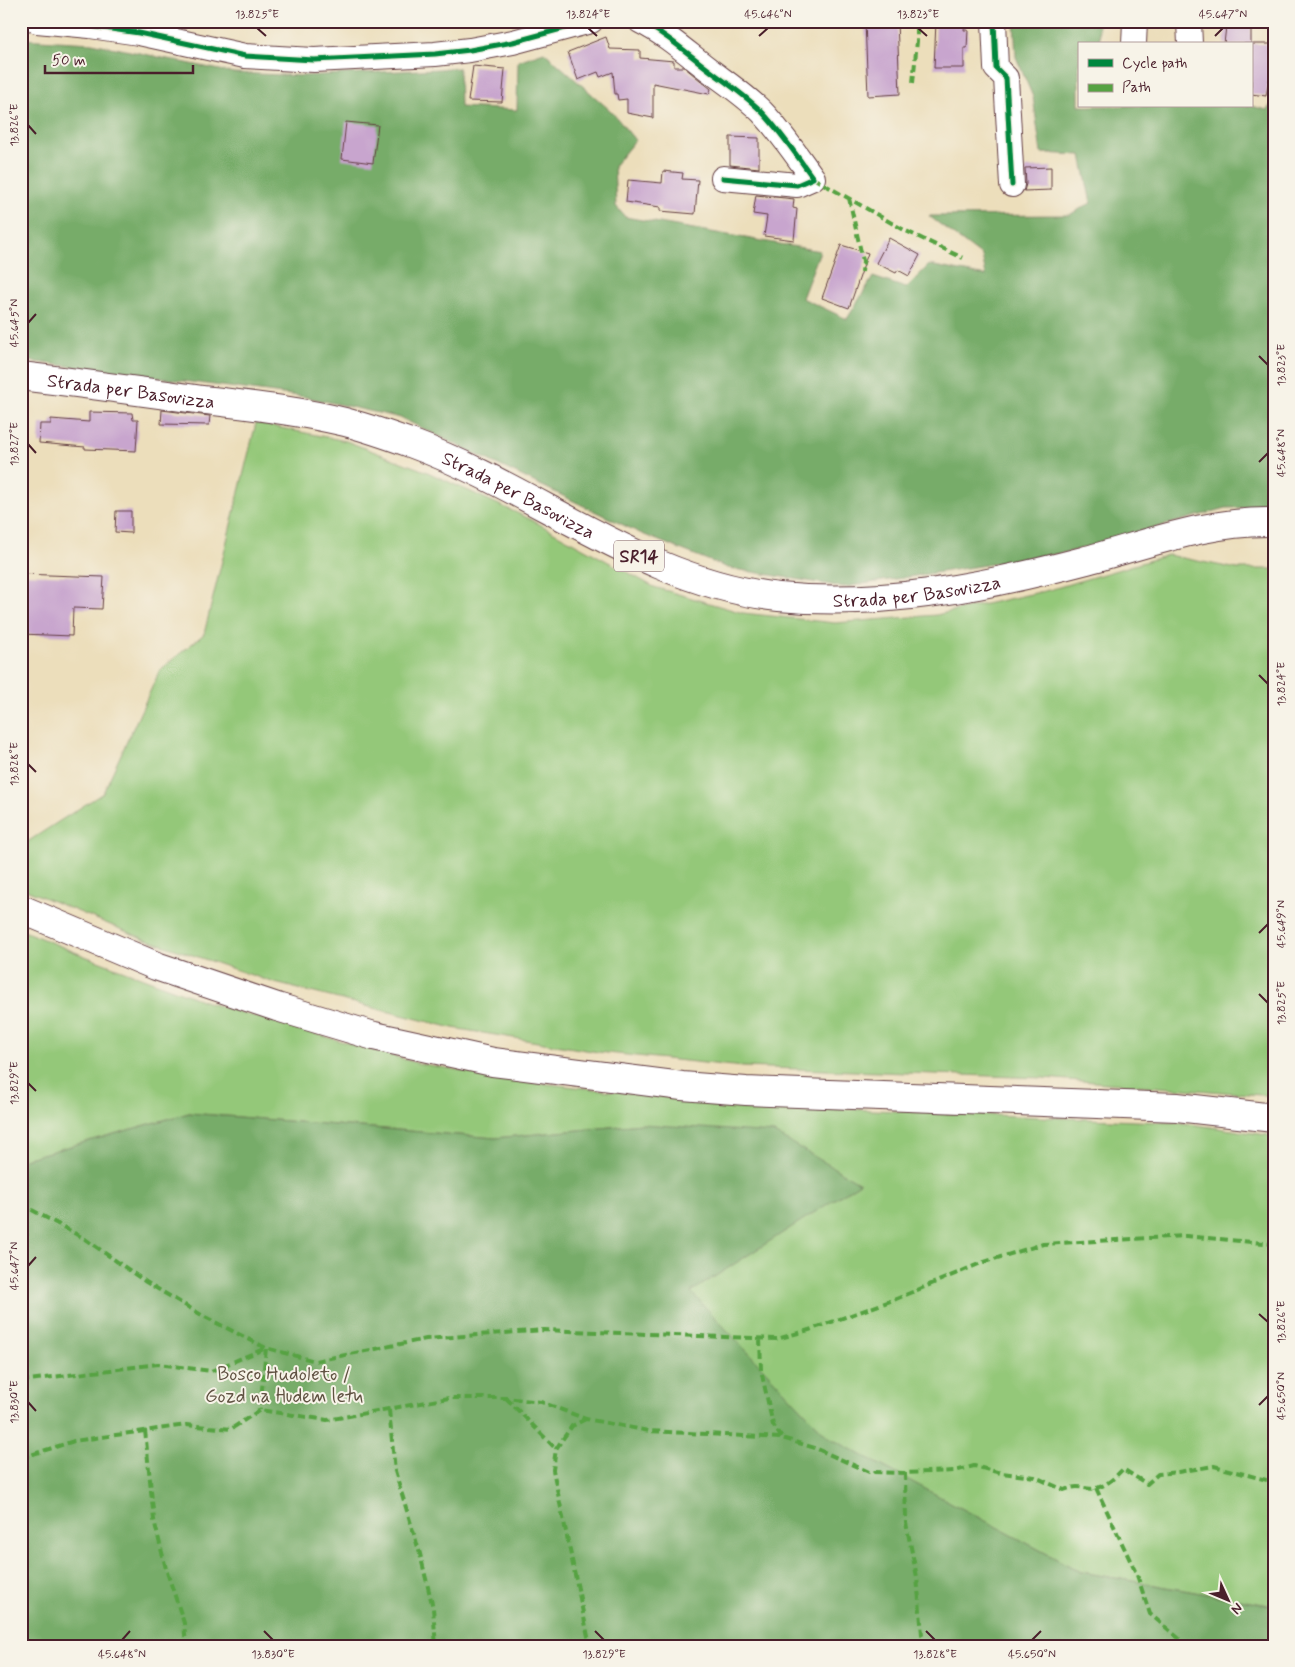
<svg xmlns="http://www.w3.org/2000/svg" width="1295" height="1667" viewBox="0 0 1295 1667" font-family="Mynerve,sans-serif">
  <rect width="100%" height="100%" fill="#f7f3e8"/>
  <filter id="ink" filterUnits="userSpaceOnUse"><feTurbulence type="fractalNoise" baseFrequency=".02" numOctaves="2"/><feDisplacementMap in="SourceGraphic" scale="10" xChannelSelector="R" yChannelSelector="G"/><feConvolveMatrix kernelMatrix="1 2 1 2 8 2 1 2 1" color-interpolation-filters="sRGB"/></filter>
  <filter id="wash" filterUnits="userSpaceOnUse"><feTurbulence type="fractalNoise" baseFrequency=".0096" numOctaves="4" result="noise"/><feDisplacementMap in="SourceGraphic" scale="20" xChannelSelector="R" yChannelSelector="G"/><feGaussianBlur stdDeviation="1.12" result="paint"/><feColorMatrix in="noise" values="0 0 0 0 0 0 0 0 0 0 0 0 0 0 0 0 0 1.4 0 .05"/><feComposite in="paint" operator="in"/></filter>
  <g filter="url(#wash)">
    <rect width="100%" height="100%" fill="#ecdebb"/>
    <path fill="#94c879" stroke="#6f7452" d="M 256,423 L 346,441 L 425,471 L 530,519 L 654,587 L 743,613 L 835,623 L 936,615 L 1049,590 L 1168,555 L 1237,569 L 1274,569 L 1274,1096 L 1043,1078 L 743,1067 L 598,1052 L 453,1028 L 275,983 L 142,938 L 21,888 L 21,844 L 24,844 L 103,793 L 160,670 L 204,634 Z
      M 21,930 L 82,955 L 212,1004 L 417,1063 L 522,1081 L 728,1104 L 1183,1123 L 1274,1136 L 1274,1606 L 1081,1572 L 827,1437 L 690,1292 L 859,1183 L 642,1124 L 495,1138 L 189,1113 L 21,1160 Z"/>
    <path fill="#77ac69" stroke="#60664a" d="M 1014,21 L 1098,21 L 1100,44 L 1079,44 L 1079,106 L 1251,106 L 1267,110 L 1274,100 L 1274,507 L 1226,508 L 1069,552 L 844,587 L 728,568 L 642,534 L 401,418 L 306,397 L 21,360 L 21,39 L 92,43 L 234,73 L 303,76 L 459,68 L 460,107 L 517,110 L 518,61 L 544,52 L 611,111 L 635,140 L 614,166 L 616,206 L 625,217 L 820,251 L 802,298 L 847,319 L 873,277 L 906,288 L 929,265 L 986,276 L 982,256 L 929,216 L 1069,215 L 1091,203 L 1081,155 L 1041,153 L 1033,97 L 1016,57 Z
      M 189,1113 L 495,1138 L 642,1124 L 774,1133 L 860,1183 L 691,1292 L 828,1437 L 1081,1572 L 1274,1606 L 1274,1646 L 21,1646 L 21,1160 Z"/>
    <g id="blocks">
      <path fill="#c8a5ce" d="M 865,21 L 897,21 L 900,94 L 868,96 Z
        M 936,21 L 965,21 L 964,30 L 968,30 L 967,48 L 964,48 L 964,68 L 934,68 Z
        M 1226,26 L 1251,26 L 1251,44 L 1224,44 Z
        M 606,37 L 610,49 L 640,50 L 640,58 L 674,61 L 674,67 L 684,67 L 711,89 L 709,94 L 653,83 L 653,118 L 627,113 L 627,99 L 618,100 L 617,94 L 615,94 L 613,72 L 600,77 L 598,72 L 578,80 L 568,52 Z
        M 1251,44 L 1274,44 L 1274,79 L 1269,80 L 1266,96 L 1251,94 Z
        M 473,66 L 505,69 L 502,102 L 468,101 Z
        M 346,122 L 378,125 L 373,163 L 342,159 Z
        M 730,137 L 759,138 L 759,168 L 730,165 Z
        M 1051,167 L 1051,190 L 1024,191 L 1026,184 L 1025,168 Z
        M 663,171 L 683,173 L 682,179 L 698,180 L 695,214 L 660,211 L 660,207 L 626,202 L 628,180 L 662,183 Z
        M 756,195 L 794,199 L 793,208 L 797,209 L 794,240 L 764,236 L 767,216 L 753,214 Z
        M 889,238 L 920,255 L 909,276 L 898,270 L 896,273 L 876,263 Z
        M 841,245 L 868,253 L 849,308 L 822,298 Z
        M 162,410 L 210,416 L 209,425 L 161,424 Z
        M 89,412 L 132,413 L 133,420 L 138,420 L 136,451 L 85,449 L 85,447 L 39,443 L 40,424 L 51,424 L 51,419 L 89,422 Z
        M 116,511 L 131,511 L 131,533 L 115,532 Z
        M 21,574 L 104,577 L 102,609 L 73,608 L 72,636 L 21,634 Z"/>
    </g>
  </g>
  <g filter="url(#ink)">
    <use href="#blocks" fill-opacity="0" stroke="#623c41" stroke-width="1"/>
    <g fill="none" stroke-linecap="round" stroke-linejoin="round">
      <g stroke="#623c41" stroke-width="26">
        <path id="minor" d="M 37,21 L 90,26 L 139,33 L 245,56 L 314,60 L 435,54 L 470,50 L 513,42 L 591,21
          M 640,21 C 662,32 680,47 699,62 C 720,79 743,93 762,112 C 781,132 797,156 813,178 L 797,185 L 723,178
          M 994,21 L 996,68 L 1006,78 L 1012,185
          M 1189,21 L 1190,44
          M 1134,44 L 1135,21"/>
      </g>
      <g stroke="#623c41" stroke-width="30">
        <g id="major">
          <path id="s1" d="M 21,376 C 80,383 138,391 196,399 C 246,405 296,410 345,422 C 368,428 391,436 413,444 C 538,490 644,583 779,597 C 882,607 984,587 1083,561 C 1145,545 1208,520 1274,522"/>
          <path d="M 21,909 L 156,966 L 277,1007 L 374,1036 L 493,1062 L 682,1086 L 746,1091 L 1177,1107 L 1274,1118"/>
        </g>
      </g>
      <use href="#minor" stroke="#fff" stroke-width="24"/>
      <use href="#major" stroke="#fff" stroke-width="28"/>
      <path stroke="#56a243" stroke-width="4" stroke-dasharray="8 4" stroke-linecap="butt" d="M 913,83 L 917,41 L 917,21
        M 813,178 L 904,230 L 963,258
        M 849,198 L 863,261 L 862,272
        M 21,1204 L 85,1239 L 146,1282 L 205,1317 L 266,1348 L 315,1361 L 426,1339 L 544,1330 L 777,1339 L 809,1330 L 896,1299 L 981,1263 L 1043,1244 L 1186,1236 L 1274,1244
        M 760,1338 L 761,1370 L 773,1425 L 782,1438
        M 21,1381 L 158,1364 L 211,1371 L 266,1348 L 260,1410
        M 506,1398 L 556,1449
        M 389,1410 L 395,1471 L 420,1554 L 433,1608 L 436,1646
        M 586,1419 L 572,1426 L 562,1440 L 556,1449 L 553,1470 L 590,1646
        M 145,1430 L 154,1520 L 166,1569 L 184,1623 L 186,1646
        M 21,1458 L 74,1441 L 186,1425 L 231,1429 L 260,1410 L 327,1420 L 449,1398 L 506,1398 L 541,1402 L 586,1419 L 649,1431 L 782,1438 L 815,1448 L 869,1472 L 905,1473 L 955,1471 L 974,1466 L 1001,1473 L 1035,1477 L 1064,1490 C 1081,1483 1084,1491 1096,1488 C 1107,1486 1116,1476 1123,1469 L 1147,1484 L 1158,1474 L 1178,1472 L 1214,1466 L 1274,1482
        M 905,1473 L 906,1523 L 917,1577 L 923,1646
        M 1096,1488 L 1137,1575 L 1150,1614 L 1188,1646"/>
      <g stroke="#f7f3e8" stroke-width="8">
        <path id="cycleway" d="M 37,21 L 90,26 L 139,33 L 245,56 L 314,60 L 435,54 L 470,50 L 513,42 L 591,21
          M 640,21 C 662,32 680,47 699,62 C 720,79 743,93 762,112 C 781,132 797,156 813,178 L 797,185 L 723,178
          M 994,21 L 996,68 L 1006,78 L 1012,185"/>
      </g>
      <use href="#cycleway" stroke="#00873e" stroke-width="5"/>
    </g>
  </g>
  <path fill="none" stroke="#4a1f2b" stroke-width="2" d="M 257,28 L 266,36M 588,28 L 597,36M 918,28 L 927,36M 759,36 L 768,28M 1215,36 L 1223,28M 28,125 L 36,134M 28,323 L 36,314M 1259,356 L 1268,365M 28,444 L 36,453M 1259,462 L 1268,453M 1259,675 L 1268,684M 28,764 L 36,772M 1259,933 L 1268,924M 1259,994 L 1268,1003M 28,1083 L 36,1091M 28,1266 L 36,1257M 1259,1314 L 1268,1322M 28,1402 L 36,1411M 1259,1405 L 1268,1396M 264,1631 L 273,1640M 595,1631 L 604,1640M 926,1631 L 935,1640M 122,1640 L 130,1631M 1032,1640 L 1041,1631"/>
  <g text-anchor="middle" stroke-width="4" stroke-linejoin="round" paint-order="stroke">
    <rect fill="#f7f3e8" stroke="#7e5f64" stroke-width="1" x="614" y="540.5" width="50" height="31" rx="4"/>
    <g font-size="18" font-weight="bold" fill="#4a1f2b">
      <text x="639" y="562">SR14</text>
    </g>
    <g font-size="19" fill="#4a1f2b" stroke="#f7f3e8">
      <text dy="7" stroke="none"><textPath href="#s1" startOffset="111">Strada per Basovizza</textPath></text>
      <text dy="7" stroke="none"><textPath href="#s1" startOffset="516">Strada per Basovizza</textPath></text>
      <text dy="7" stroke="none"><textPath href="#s1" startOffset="936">Strada per Basovizza</textPath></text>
    </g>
    <g font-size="19" fill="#605242" stroke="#f7f3e8">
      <text x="284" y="1380">Bosco Hudoleto /<tspan x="284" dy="22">Gozd na Hudem letu</tspan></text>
    </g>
  </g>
  <rect width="1295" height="1667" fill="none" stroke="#f7f3e8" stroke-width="55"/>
  <rect x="1078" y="42" width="175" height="65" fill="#f7f3e8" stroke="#b29e9c"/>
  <rect x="1088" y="59" width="25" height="8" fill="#00873e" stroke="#b29e9c"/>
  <text x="1122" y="68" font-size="15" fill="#4a1f2b">Cycle path</text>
  <rect x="1088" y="84" width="25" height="8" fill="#56a243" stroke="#b29e9c"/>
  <text x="1122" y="92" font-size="15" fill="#4a1f2b">Path</text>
  <g transform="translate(1228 1600) rotate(134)" stroke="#f7f3e8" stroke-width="4" paint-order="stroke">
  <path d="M0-4L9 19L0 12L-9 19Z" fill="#4a1f2b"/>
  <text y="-8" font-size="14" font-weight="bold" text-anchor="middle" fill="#4a1f2b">N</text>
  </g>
  <path d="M45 65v8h148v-8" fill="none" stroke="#4a1f2b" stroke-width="2.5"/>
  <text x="52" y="65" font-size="15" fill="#4a1f2b" stroke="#f7f3e8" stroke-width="4" paint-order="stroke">50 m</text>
  <rect x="28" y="28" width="1240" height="1612" fill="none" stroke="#4a1f2b" stroke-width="2"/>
  <g font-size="12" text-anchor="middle" fill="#4a1f2b">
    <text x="257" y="18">13.825°E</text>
    <text x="588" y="18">13.824°E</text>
    <text x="768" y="18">45.646°N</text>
    <text x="918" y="18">13.823°E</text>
    <text x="1223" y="18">45.647°N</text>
    <text transform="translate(14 125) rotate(-90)" y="4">13.826°E</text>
    <text transform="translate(14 323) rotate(-90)" y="4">45.645°N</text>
    <text transform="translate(1281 365) rotate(-90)" y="4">13.823°E</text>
    <text transform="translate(14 444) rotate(-90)" y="4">13.827°E</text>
    <text transform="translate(1281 453) rotate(-90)" y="4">45.648°N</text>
    <text transform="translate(1281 684) rotate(-90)" y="4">13.824°E</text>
    <text transform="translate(14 764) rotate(-90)" y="4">13.828°E</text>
    <text transform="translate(1281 924) rotate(-90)" y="4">45.649°N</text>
    <text transform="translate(1281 1003) rotate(-90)" y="4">13.825°E</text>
    <text transform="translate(14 1083) rotate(-90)" y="4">13.829°E</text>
    <text transform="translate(14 1266) rotate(-90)" y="4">45.647°N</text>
    <text transform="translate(1281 1322) rotate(-90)" y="4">13.826°E</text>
    <text transform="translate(1281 1396) rotate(-90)" y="4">45.650°N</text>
    <text transform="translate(14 1402) rotate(-90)" y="4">13.830°E</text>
    <text x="122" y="1658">45.648°N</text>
    <text x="273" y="1658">13.830°E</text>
    <text x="604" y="1658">13.829°E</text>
    <text x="935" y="1658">13.828°E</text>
    <text x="1032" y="1658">45.650°N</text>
  </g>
</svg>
